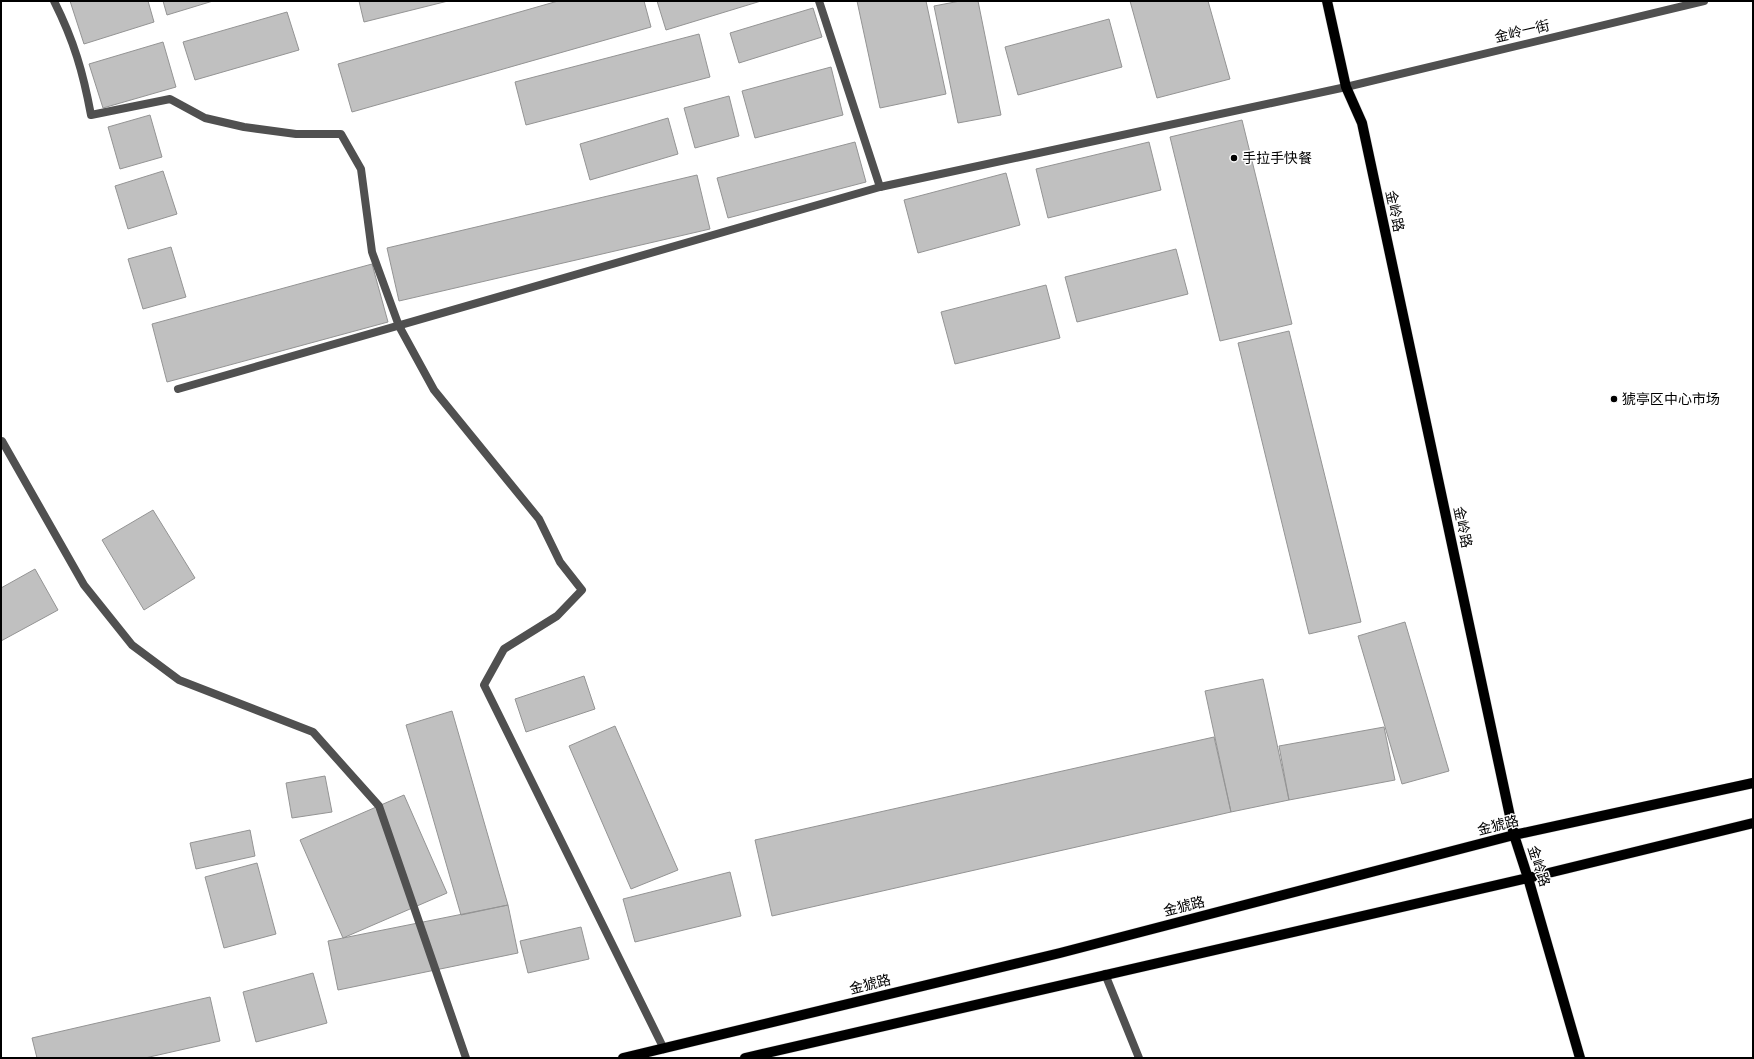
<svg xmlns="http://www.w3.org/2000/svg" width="1754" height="1059" viewBox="0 0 1754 1059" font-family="Overpass,'Noto Sans SC',sans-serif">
  <rect width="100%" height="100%" fill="#fff"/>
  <path fill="#c0c0c0" stroke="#949494" d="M 70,1 L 148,1 L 154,22 L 84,44 Z
    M 163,1 L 213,1 L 167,15 Z
    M 359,1 L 448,1 L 364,22 Z
    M 558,1 L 644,1 L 651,27 L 352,112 L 338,64 Z
    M 657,1 L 761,1 L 666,30 Z
    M 857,1 L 926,1 L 946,94 L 880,108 Z
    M 960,1 L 978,1 L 1001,115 L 958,123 L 934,6 Z
    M 1130,1 L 1208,1 L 1230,79 L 1157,98 Z
    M 813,8 L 822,37 L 739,63 L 730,33 Z
    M 287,12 L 299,50 L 195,80 L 183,42 Z
    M 1109,19 L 1122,67 L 1018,95 L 1005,47 Z
    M 699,34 L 710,77 L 526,125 L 515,82 Z
    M 163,42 L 176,87 L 103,108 L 89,64 Z
    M 831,67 L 843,115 L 755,138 L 742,91 Z
    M 729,96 L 739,136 L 695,148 L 684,108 Z
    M 150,115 L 162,157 L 120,169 L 108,127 Z
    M 668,118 L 678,154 L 590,180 L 580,144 Z
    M 1242,120 L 1292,324 L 1220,341 L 1170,137 Z
    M 855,142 L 866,182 L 728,218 L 717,178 Z
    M 1149,142 L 1161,190 L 1048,218 L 1036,169 Z
    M 163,171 L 177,214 L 128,229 L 115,186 Z
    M 1006,173 L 1020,225 L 918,253 L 904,200 Z
    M 697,175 L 710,229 L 399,301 L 387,248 Z
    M 171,247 L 186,297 L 143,309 L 128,259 Z
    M 1176,249 L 1188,294 L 1077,322 L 1065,277 Z
    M 372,264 L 388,322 L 167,382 L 152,324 Z
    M 1046,285 L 1060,338 L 955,364 L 941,312 Z
    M 1289,331 L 1361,622 L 1309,634 L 1238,343 Z
    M 153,510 L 195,578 L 144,610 L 102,540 Z
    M 35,569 L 58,610 L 1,641 L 1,588 Z
    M 1405,622 L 1449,771 L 1402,784 L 1358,636 Z
    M 584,676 L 595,709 L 526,732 L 515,699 Z
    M 1263,679 L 1289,800 L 1231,812 L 1205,691 Z
    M 452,711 L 508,905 L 461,915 L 406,725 Z
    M 615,726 L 678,870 L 631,889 L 569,746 Z
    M 1384,727 L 1395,780 L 1289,800 L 1279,746 Z
    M 1214,737 L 1231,812 L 772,916 L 755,840 Z
    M 325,776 L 332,812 L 292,818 L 286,783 Z
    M 404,795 L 447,893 L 343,938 L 300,840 Z
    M 250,830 L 255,856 L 196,869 L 190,843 Z
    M 257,863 L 276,934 L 224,948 L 205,877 Z
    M 730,872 L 741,916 L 635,942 L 623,899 Z
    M 508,905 L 518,953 L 338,990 L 328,941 Z
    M 581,927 L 589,959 L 528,973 L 520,941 Z
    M 313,973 L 327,1023 L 256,1042 L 243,992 Z
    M 210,997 L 220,1041 L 145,1058 L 37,1058 L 32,1038 Z"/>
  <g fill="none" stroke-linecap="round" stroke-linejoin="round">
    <g stroke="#dbdbdb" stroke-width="11">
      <path id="primary" d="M 1327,1 L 1346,87 L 1362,123 L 1514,835 L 1528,878 L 1580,1058
        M 623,1058 L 1060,953 L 1514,835 L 1753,783
        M 745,1058 L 1528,878 L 1753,823"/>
    </g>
    <path stroke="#505050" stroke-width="8" d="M 54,1 C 74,41 83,72 91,115 L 170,99 L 205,118 L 244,127 L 296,134 L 341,134 L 361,169 L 372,252 L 399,326 L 434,390 L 539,519 L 560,562 L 582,590 L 557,616 L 504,649 L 484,685 L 664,1049
      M 819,1 L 880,187
      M 1,441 L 2,441 L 84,585 L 132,645 L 179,680 L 313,732 L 379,806 L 466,1058
      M 1105,974 L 1139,1058"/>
    <path stroke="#505050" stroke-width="8" d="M 178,389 L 880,187 L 1346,87 L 1704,1"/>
    <use href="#primary" stroke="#000" stroke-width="10"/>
  </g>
  <g fill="#000" stroke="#fff" stroke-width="1.5">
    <circle cx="1234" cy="158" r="4"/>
    <circle cx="1614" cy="399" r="4"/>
  </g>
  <g text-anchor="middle" stroke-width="3" stroke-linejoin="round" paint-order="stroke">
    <g font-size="14" fill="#000" stroke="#fff">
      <text transform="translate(1522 31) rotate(-13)" y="5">金岭一街</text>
      <text transform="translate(1395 211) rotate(78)" y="5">金岭路</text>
      <text transform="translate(1463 527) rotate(78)" y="5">金岭路</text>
      <text transform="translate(1498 825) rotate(-14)" y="5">金猇路</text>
      <text transform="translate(1539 866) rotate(72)" y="5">金岭路</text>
      <text transform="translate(1184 906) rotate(-14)" y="5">金猇路</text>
      <text transform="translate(870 984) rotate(-14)" y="5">金猇路</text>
    </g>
    <g font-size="14" fill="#000" stroke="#fff" text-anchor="start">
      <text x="1242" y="163">手拉手快餐</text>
      <text x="1622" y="404">猇亭区中心市场</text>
    </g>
  </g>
  <rect width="1754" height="1059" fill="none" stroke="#000000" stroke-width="4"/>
</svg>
